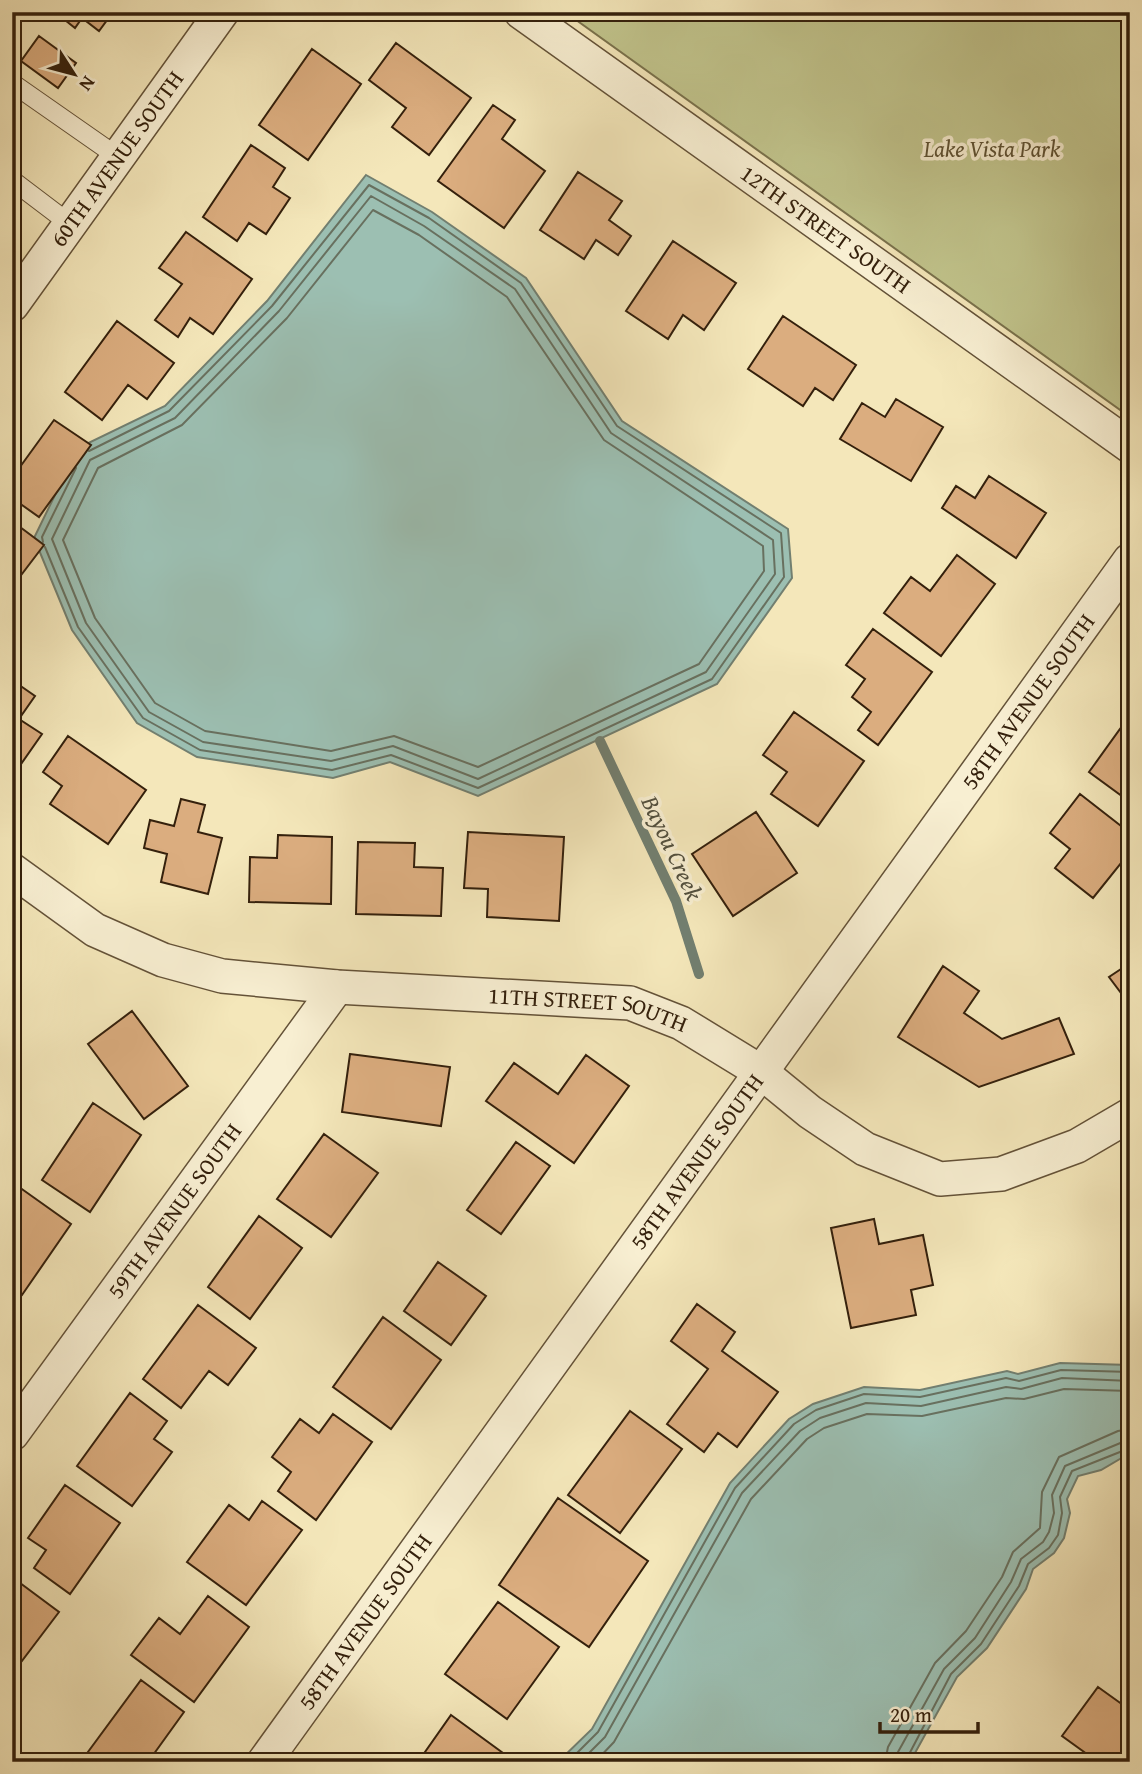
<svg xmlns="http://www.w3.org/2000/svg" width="1142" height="1774" viewBox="0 0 1142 1774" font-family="'Gentium Book Plus',serif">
  <rect width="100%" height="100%" fill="#f4e7ba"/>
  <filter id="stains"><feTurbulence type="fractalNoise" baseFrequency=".00286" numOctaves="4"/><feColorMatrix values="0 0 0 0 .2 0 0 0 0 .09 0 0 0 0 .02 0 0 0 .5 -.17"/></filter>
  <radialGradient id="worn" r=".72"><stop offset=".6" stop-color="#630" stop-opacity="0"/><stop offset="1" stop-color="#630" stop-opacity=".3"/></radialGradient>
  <path fill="#c1c48c" stroke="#7a724c" stroke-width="2" d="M 565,12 L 1130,12 L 1130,417 Z"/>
  <path fill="#9cbfb2" stroke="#727f70" stroke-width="2" d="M 366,175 L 432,212 L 526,278 L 622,421 L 788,529 L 792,578 L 717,684 L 478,796 L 390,762 L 333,778 L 197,757 L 137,723 L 72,630 L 34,538 L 78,448 L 165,406 L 267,301 Z
    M 1060,1363 L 1130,1365 L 1130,1453 L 1101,1470 L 1078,1476 L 1067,1499 L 1070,1513 L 1064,1538 L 1054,1553 L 1033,1569 L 1026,1589 L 987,1648 L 957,1677 L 910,1762 L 558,1762 L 592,1729 L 730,1483 L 789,1419 L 813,1404 L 864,1387 L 920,1390 L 1007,1371 L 1018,1374 Z"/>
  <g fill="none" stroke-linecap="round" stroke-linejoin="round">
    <path stroke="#68705f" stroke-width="2" d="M 371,196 L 424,226 L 515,289 L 611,433 L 773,540 L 775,574 L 706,672 L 478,779 L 393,746 L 331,761 L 203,742 L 149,712 L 86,623 L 52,539 L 90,460 L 175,418 L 279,311 Z
      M 373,210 L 419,235 L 507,297 L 604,440 L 763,546 L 764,571 L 699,664 L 478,767 L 394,736 L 331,751 L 205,731 L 155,703 L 95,618 L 63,540 L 98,468 L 182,425 L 287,318 Z
      M 43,542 L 42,537 L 76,468
      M 45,547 L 78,627 L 143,718 L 200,750 L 332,770 L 391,755 L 478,788 L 712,679 L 784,577 L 781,533 L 617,426 L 521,283 L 429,218 L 369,185 L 272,306 L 169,411 L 89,451
      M 568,1762 L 598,1732 L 735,1488 L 794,1424 L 816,1410 L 864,1394 L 920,1397 L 1006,1378 L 1019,1381 L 1061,1370 L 1130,1372
      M 580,1762 L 605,1737 L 742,1493 L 800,1431 L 820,1418 L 866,1403 L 921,1406 L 1006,1387 L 1021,1389 L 1062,1378 L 1130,1381
      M 595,1762 L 614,1742 L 751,1499 L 807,1439 L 824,1428 L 867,1414 L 922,1416 L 1006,1398 L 1024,1399 L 1064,1389 L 1130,1391
      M 885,1762 L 888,1747 L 935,1663 L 966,1631 L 1002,1577 L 1013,1552 L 1040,1528 L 1042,1492 L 1059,1457 L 1118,1431 L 1130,1429
      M 896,1762 L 898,1752 L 944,1669 L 975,1638 L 1011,1582 L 1021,1559 L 1043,1542 L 1049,1532 L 1054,1513 L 1052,1495 L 1065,1466 L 1130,1439
      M 905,1762 L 951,1674 L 981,1644 L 1019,1586 L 1028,1564 L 1049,1548 L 1058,1535 L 1062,1513 L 1060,1497 L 1072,1471 L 1130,1448"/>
    <path stroke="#727f70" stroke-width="10" d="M 600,741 L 676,901 L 699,974"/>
  </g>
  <path fill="#dbad7f" stroke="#34200c" stroke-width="2" d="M 55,12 L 113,12 L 99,31 L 82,18 L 75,28 Z
    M 39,36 L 76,63 L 58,88 L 21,61 Z
    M 396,43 L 471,98 L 429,155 L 392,127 L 406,108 L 369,80 Z
    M 312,49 L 361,84 L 308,160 L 259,125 Z
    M 493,105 L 515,120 L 502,139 L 545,171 L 504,228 L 438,181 Z
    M 251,145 L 285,168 L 273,187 L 290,198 L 266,234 L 249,223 L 237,241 L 203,217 Z
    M 578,172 L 622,201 L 609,220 L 631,236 L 618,255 L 596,240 L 584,259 L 540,230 Z
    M 186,232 L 252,279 L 213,334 L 190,318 L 178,337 L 155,320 L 182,284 L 159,268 Z
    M 673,241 L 736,283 L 704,330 L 683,315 L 668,339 L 626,311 Z
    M 783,316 L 856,365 L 833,400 L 815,388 L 803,406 L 748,369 Z
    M 117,321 L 174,363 L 147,399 L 128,385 L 102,420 L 65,392 Z
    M 896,399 L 943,427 L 911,481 L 840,439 L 862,403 L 885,417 Z
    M 54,420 L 91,445 L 39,517 L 12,498 L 12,478 Z
    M 989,476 L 1046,513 L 1016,558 L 942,508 L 956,486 L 975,498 Z
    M 12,521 L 44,545 L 12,587 Z
    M 957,555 L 995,584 L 941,656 L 884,613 L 911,577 L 930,591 Z
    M 873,629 L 932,672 L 878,745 L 858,730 L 871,712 L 852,697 L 865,679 L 846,665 Z
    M 12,680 L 35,696 L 19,719 L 42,734 L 12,777 Z
    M 794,712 L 864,761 L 818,826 L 771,794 L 787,772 L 763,755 Z
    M 1120,729 L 1130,736 L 1130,802 L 1089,772 Z
    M 68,736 L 146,790 L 108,844 L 50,804 L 62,786 L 43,772 Z
    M 1080,794 L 1130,833 L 1130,852 L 1093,898 L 1055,868 L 1070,849 L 1050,833 Z
    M 181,799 L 205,805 L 198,832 L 222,838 L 208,894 L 161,882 L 167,854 L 144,848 L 150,820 L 174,826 Z
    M 756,812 L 797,873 L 733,916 L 692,854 Z
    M 468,832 L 564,837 L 559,921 L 487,917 L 488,889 L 464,888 Z
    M 278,835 L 332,837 L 331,904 L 249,902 L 250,857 L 277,858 Z
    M 358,842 L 415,843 L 414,867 L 443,868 L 441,916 L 356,914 Z
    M 1130,963 L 1130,1005 L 1109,977 Z
    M 943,966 L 979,991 L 964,1013 L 1002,1039 L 1059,1018 L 1074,1054 L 979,1087 L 898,1037 Z
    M 132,1011 L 188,1086 L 144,1119 L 88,1044 Z
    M 350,1054 L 450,1067 L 441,1126 L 342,1112 Z
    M 586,1055 L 629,1086 L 574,1163 L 486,1101 L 514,1063 L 558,1094 Z
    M 93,1103 L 141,1135 L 90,1212 L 42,1180 Z
    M 324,1134 L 378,1173 L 331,1237 L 277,1199 Z
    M 516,1142 L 550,1166 L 501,1234 L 467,1210 Z
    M 19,1187 L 71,1224 L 22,1295 L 12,1289 L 12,1197 Z
    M 259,1216 L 302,1248 L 250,1319 L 208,1287 Z
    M 874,1219 L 879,1244 L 923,1235 L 933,1285 L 911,1290 L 916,1315 L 851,1328 L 831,1228 Z
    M 438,1262 L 486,1296 L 451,1345 L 404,1311 Z
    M 697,1304 L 735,1332 L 722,1351 L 778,1392 L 737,1447 L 718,1433 L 704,1452 L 667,1424 L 708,1369 L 671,1341 Z
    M 198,1305 L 256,1348 L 228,1385 L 209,1371 L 181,1408 L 143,1379 Z
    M 383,1317 L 441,1360 L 391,1429 L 333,1387 Z
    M 130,1393 L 167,1421 L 154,1439 L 172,1452 L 132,1506 L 77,1466 Z
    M 630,1411 L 682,1449 L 620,1533 L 568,1495 Z
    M 333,1414 L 372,1442 L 316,1520 L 278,1491 L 291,1472 L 272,1457 L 300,1419 L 319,1433 Z
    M 65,1485 L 120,1523 L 70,1594 L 34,1568 L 46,1550 L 28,1538 Z
    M 558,1498 L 648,1561 L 589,1647 L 499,1585 Z
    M 262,1501 L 302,1530 L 246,1605 L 187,1562 L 229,1505 L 249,1520 Z
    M 12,1577 L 59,1612 L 12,1674 Z
    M 208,1596 L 249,1627 L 194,1702 L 131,1655 L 159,1618 L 180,1634 Z
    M 498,1602 L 559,1647 L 507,1719 L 445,1674 Z
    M 141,1680 L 184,1712 L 148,1762 L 93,1762 L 85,1756 Z
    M 1098,1687 L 1130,1710 L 1130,1750 L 1121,1762 L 1098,1762 L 1062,1736 Z
    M 451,1715 L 503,1753 L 497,1762 L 418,1762 Z"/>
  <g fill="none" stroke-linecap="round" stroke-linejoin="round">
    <g stroke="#645238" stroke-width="20">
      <path id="service" d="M 12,83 L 118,157
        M 12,180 L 70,224"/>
    </g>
    <g stroke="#645238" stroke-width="36">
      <g id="minor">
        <path id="s1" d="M 521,12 L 1130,446"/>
        <path id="s2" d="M 12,305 L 222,12"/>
        <path id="s3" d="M 12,870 L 95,930 L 163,960 L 222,976 L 337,987 L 630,1003 L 681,1023 L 761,1072 L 810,1112 L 865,1149 L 940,1179 L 1001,1174 L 1077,1146 L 1130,1115"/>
        <path id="s4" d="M 12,1434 L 337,987"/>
        <path id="s5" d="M 264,1762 L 1130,560"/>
      </g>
    </g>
    <use href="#service" stroke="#f8efd2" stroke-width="18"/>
    <use href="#minor" stroke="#f8efd2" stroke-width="33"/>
  </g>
  <g text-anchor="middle" stroke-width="7" stroke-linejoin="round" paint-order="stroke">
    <g font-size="23" font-style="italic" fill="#5e5132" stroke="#f8efd2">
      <text x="992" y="157">Lake Vista Park</text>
    </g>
    <g font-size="23" fill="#34200c" stroke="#f8efd2">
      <text dy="8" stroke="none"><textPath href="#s2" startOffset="180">60TH AVENUE SOUTH</textPath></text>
      <text dy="8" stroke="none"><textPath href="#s1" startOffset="374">12TH STREET SOUTH</textPath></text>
      <text dy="8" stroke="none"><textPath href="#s5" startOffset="1307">58TH AVENUE SOUTH</textPath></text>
      <text dy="8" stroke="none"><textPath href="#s3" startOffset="606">11TH STREET SOUTH</textPath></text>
      <text dy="8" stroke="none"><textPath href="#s5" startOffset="740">58TH AVENUE SOUTH</textPath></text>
      <text dy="8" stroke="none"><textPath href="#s4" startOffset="276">59TH AVENUE SOUTH</textPath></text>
      <text dy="8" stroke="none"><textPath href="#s5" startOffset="173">58TH AVENUE SOUTH</textPath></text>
    </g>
    <g font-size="24" font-style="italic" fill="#53503e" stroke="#f8efd2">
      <text transform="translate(672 848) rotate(65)" y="8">Bayou Creek</text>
    </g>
  </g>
  <rect width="1142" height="1774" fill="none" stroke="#f4e7ba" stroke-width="42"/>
  <rect x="14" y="14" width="1114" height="1746" fill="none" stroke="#34200c" stroke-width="3.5"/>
  <rect x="21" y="21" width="1100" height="1732" fill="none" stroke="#34200c" stroke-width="2"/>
  <g transform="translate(74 74) rotate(126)" stroke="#f8efd2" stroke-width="5" paint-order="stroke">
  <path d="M0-5L12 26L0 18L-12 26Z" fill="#34200c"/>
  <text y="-10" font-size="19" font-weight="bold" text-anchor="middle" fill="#34200c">N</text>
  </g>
  <path d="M880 1722v10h98v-10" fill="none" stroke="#34200c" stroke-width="3.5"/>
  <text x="890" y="1722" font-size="21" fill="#34200c" stroke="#f8efd2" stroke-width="5" paint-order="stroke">20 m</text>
  <rect width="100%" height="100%" filter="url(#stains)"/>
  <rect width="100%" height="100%" fill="url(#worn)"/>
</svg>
